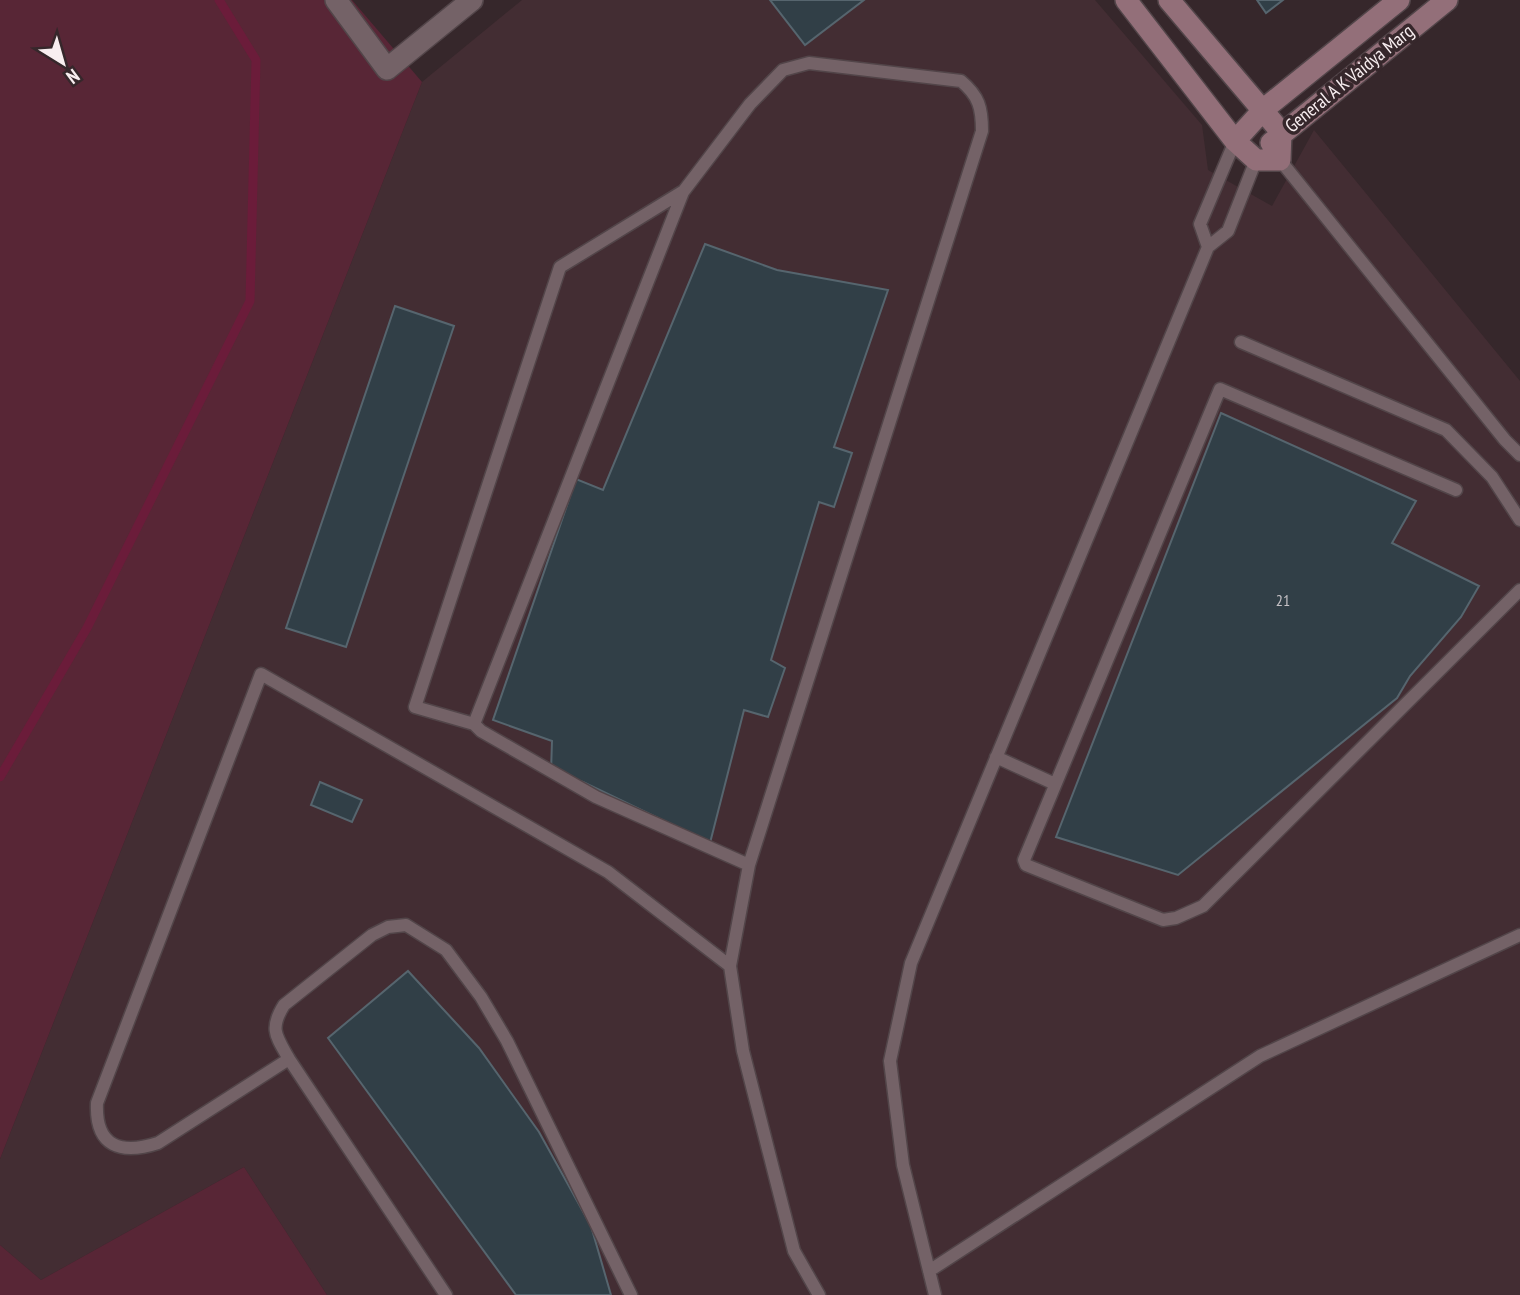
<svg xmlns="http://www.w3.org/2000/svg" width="1520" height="1295" viewBox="0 0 1520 1295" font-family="'PT Sans Narrow',sans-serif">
  <rect width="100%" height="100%" fill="#36272b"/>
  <path fill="#432d33" d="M 522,0 L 1095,0 L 1202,125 L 1208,170 L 1272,206 L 1314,130 L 1520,381 L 1520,1295 L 327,1295 L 244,1167 L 41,1280 L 0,1245 L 0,1159 L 422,82 Z"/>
  <path fill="#582636" d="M 0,0 L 352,0 L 422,82 L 0,1159 Z
    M 244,1167 L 327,1295 L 0,1295 L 0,1245 L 41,1280 Z"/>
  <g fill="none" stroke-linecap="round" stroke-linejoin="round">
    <path stroke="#6b1c3a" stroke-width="9" d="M 0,777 L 87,628 L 250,301 L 256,60 L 219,0"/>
  </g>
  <path fill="#313f47" stroke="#56656e" stroke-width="2" d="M 770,0 L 864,0 L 805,45 Z
    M 1257,0 L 1283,0 L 1266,13 Z
    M 705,244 L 777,270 L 888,290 L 834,447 L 852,453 L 834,507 L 819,502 L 771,660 L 785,668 L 768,717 L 744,710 L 710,843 L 583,782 L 551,772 L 552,741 L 493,720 L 576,479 L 603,490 Z
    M 395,306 L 454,326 L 346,647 L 286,628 Z
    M 1221,413 L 1416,501 L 1392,543 L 1479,586 L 1461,617 L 1410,676 L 1397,698 L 1178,875 L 1056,837 Z
    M 320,782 L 362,800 L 352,822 L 311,805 Z
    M 408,971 L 479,1048 L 539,1132 L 591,1226 L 611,1295 L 516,1295 L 328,1038 Z"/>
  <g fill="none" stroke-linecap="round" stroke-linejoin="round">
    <g stroke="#524549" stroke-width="15">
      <path id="service" d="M 1280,160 L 1505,440 L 1520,455
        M 1208,247 L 1200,224 L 1235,141
        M 1241,342 L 1446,430 L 1492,477 L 1520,520
        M 1456,490 L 1220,389 L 1024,860 L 1026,865 L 1163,920 L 1176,918 L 1203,906 L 1520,590
        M 474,724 L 415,707 L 560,267 L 682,192
        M 996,757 L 1055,784
        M 730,966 L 749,865 L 982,131 C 982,108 979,96 961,81 L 809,63 L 783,70 L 750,104 L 683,192 L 474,724 L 481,731 L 596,797 L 749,865
        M 289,1059 L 158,1143 C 121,1155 95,1147 97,1103 L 261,674 L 608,872 L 730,966 L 743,1051 L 794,1251 L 819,1295
        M 929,1271 L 1260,1056 L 1520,935
        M 446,1295 L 289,1059 C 276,1036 269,1029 284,1005 L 372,935 L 388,927 L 406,925 L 446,950 L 481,997 L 507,1041 L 631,1295
        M 935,1295 L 903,1165 L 890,1061 L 911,963 L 1208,247 L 1228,231 L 1256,160"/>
    </g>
    <g stroke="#524549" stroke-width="24">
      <path id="minor" d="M 336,0 L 387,69 L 472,0"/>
    </g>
    <g stroke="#524549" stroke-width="24">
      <path id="secondary" d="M 1126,0 L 1235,141 L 1256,160 L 1280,160 L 1281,132 L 1169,0
        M 1235,141 L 1264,109 L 1399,0
        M 1271,143 L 1447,0"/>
    </g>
    <use href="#service" stroke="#746267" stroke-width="12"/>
    <use href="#minor" stroke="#746267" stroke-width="21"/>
    <use href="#secondary" stroke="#936f79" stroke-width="21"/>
  </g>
  <g text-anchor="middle" stroke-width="7" stroke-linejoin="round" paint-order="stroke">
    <g font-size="16" fill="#c6c2c6">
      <text x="1283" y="606">21</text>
    </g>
    <g font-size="19" fill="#f8eef0" stroke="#36272b">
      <text transform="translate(1349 78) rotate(-39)" y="7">General A K Vaidya Marg</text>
    </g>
  </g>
  <g transform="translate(63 63) rotate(143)" stroke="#36272b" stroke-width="5" paint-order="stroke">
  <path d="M0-5L12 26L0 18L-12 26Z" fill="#f8eef0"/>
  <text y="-10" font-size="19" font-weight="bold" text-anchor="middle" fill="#f8eef0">N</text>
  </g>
</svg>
